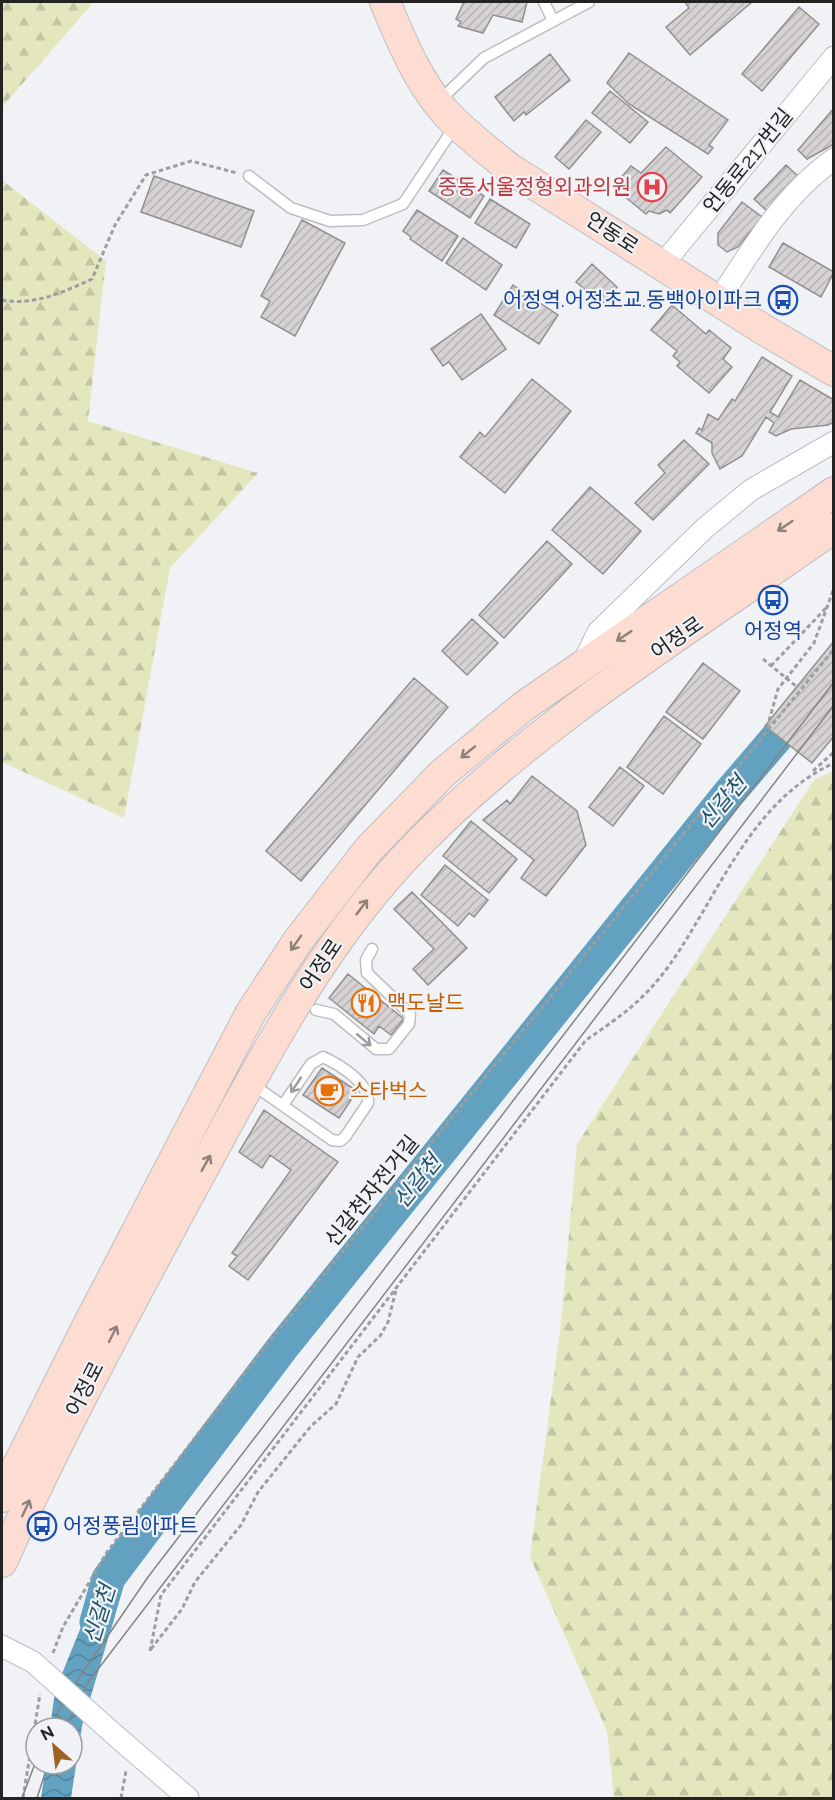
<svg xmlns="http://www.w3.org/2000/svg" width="835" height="1800" viewBox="0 0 835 1800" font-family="Raleway,'Noto Sans KR',sans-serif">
  <defs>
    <pattern id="forest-firs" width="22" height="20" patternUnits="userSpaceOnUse" patternTransform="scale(1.5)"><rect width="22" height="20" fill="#e4e7be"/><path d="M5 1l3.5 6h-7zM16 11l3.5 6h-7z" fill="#c3c6a3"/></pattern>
    <pattern id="water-waves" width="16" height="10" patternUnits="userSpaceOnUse" patternTransform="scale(1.5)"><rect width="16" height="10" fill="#62a2c0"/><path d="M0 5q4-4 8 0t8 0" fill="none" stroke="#50849c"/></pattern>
    <pattern id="building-hatch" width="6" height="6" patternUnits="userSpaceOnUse" patternTransform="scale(1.5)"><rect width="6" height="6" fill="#d6d2d4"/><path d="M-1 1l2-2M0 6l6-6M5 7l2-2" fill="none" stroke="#b7b4b6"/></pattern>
  </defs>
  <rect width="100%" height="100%" fill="#f0f2f5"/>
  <path fill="url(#forest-firs)" d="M 2,2 L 94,2 L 2,107 Z
    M 2,180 L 106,261 L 88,421 L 258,473 L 170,568 L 124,818 L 2,762 Z
    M 833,771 L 833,1798 L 614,1798 L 607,1731 L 530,1557 L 561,1323 L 577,1144 L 814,780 Z"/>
  <path fill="url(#water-waves)" d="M 102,1575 L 124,1585 L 82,1726 L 71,1798 L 41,1798 L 46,1764 L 72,1764 L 72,1728 L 50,1728 L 55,1691 Z"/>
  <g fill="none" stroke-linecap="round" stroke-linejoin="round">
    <path stroke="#62a2c0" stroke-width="33" d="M 96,1622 L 108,1579 L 282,1348 L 725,798 L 807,702"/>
  </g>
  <path fill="url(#building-hatch)" stroke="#928f90" stroke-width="1.5" d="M 464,2 L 527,2 L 522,22 L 493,15 L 483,33 L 458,26 L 461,22 L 456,19 Z
    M 685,2 L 752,2 L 690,55 L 666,27 L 689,8 Z
    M 799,7 L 819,24 L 762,91 L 742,74 Z
    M 629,53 L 728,120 L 709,145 L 713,148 L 708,154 L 629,104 L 607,83 Z
    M 550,54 L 570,80 L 526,115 L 524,112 L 514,121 L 495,97 Z
    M 610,91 L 648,122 L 630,143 L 592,113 Z
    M 834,108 L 834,144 L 807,159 L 798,150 Z
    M 586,120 L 601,132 L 569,169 L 555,157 Z
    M 666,147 L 702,177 L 670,213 L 667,210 L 659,214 L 649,211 L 646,214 L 613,187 L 631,166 L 641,173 Z
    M 786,165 L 799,177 L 767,211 L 754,199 Z
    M 443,170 L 484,196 L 470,218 L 429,191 Z
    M 154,176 L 254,211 L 241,247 L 141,212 Z
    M 490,199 L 530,224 L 516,248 L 475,223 Z
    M 742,202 L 762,217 L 738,247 L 727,252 L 718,245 L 718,233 Z
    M 417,210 L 458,236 L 442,261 L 410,239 L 411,237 L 403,231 Z
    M 302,220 L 345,243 L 295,336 L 261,317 L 270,301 L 261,296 Z
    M 463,238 L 502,265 L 486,290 L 446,263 Z
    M 783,243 L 834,272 L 821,297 L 769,267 Z
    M 592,264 L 617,287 L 602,304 L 576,282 Z
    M 513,285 L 558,315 L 539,344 L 494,315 Z
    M 672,305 L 706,334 L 709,330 L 731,348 L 723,359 L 732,367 L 709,393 L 677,366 L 680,362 L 673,356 L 677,351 L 651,330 Z
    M 481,314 L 506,349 L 462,380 L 449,362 L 443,366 L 431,349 Z
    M 762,357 L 792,376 L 770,412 L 778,417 L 800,380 L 834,400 L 834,422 L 828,425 L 791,429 L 776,436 L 769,432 L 774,423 L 766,417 L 742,456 L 720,469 L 712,453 L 712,443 L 696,433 L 699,428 L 702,430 L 708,414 L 718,420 L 732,399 L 735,401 Z
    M 532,379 L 571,411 L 505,493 L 460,457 L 480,432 L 485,437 Z
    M 684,440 L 709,464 L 653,520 L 635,503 L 665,473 L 658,465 Z
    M 590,487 L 641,531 L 603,574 L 552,530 Z
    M 547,541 L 572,564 L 504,638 L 479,615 Z
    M 472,619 L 498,643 L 467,675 L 442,651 Z
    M 834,641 L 834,736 L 812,763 L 765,726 Z
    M 703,663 L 740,691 L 703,739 L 666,712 Z
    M 414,678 L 448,707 L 301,881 L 266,851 Z
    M 664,716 L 701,744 L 663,794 L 627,767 Z
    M 620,767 L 644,786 L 613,826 L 589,807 Z
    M 532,776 L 577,811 L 586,845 L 546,896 L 521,878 L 534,860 L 483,820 L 507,800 L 510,804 Z
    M 471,821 L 517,859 L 489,893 L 443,856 Z
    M 445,865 L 488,900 L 474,917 L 469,913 L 458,926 L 421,895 Z
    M 412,892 L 467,948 L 428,985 L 413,969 L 434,949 L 394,909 Z
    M 348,974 L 404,1019 L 391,1035 L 379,1026 L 374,1034 L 329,998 Z
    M 322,1068 L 357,1091 L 339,1118 L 303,1095 Z
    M 264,1110 L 338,1162 L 248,1280 L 229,1266 L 237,1256 L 232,1253 L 291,1170 L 270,1155 L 262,1168 L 239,1152 Z"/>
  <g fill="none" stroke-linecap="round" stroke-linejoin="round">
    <g stroke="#bcbec1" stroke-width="13">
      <path id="lane" d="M 544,2 L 553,21
        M 438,102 L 484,58 L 589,2
        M 249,176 L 291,208 L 330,221 L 363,220 L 403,204 L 455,126
        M 316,1010 L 334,1014 L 376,1049 L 389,1049 L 409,1024 L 410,1014 L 367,973 L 366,960 L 372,949
        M 252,1084 L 332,1140 L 340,1141 L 345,1137 L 368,1103 C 370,1083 340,1065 323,1057 L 311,1064 L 283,1105"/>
    </g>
    <g stroke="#bcbec1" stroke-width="23">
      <path id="street" d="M 662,265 L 834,57
        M 719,300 C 752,249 783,195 834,159
        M 582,665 L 598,632 L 705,528 L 751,490 L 834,442
        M 2,1646 L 33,1662
        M 116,1736 L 188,1798"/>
    </g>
    <g stroke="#bcbec1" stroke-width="32">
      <path id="secondary" d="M 385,2 C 401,40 417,80 445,112 C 464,133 487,150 509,168 L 761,328 L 834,371
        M 2,1497 L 89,1323 L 250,1014 L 297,942 L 368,850 L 443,773 L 524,706 L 834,492
        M 2,1562 C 61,1431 129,1306 197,1180 C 261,1063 322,941 417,845 C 539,721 692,628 834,528"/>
    </g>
    <path stroke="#9d9ea0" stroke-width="3" stroke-dasharray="4.5 3" stroke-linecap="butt" d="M 2,300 C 33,306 64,292 92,279 L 115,225 L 146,175 L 191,161 L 237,173
      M 771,666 L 826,608
      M 767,728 L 778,689 L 814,643 L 834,588
      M 813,771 L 834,752
      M 151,1649 L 182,1609 L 195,1582 L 241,1525 L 258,1492 L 311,1426 L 336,1404 L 358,1357 L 380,1336 L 388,1322 L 396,1290
      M 150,1651 L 161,1595 L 586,1040 C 620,1017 644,1000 668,967 C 719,896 749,802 834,763
      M 53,1653 L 63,1627 L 107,1552 L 268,1343 L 834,649
      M 23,1798 L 40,1694
      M 121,1798 L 126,1771"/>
    <use href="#lane" stroke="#fff" stroke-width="10"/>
    <use href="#street" stroke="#fff" stroke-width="21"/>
    <use href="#secondary" stroke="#fddcd2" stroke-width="30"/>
    <path stroke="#838486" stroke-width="1.5" d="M 50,1728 L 66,1697 L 148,1577 L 834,682
      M 65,1728 L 89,1681 L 834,705
      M 22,1798 L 36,1761
      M 37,1798 L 48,1764"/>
    <g stroke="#bcbec1" stroke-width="23" stroke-linecap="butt">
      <path id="street-bridge" d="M 33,1662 L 116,1736"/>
    </g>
    <path stroke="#9d9ea0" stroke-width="3" stroke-dasharray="4.5 3" stroke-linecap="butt" d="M 763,659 L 797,687"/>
    <use href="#street-bridge" stroke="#fff" stroke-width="21"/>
  </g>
  <defs><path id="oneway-shaft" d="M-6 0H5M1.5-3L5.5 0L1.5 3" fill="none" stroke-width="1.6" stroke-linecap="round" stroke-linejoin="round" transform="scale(1.5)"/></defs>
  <g stroke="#90807b">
    <use href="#oneway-shaft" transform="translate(785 526) rotate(146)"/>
    <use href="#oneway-shaft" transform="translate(624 636) rotate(146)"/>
    <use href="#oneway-shaft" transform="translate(468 752) rotate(141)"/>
    <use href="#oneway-shaft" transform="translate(362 907) rotate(-53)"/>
    <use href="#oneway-shaft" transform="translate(296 943) rotate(125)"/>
    <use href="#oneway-shaft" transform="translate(206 1163) rotate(-61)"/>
    <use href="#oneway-shaft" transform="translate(113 1334) rotate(-63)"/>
    <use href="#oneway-shaft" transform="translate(26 1508) rotate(-65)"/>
  </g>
  <g stroke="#9c9c9c">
    <use href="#oneway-shaft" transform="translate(364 1040) rotate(40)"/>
    <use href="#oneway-shaft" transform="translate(296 1085) rotate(124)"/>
  </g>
  <defs>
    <g id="hospital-ring" transform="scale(1.5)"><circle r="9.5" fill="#f0f2f5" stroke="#e0444e" stroke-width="1.5"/><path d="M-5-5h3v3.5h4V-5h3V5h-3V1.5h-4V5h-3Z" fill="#e0444e"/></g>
    <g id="bus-ring" transform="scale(1.5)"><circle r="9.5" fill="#f0f2f5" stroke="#1a4fb4" stroke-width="1.5"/><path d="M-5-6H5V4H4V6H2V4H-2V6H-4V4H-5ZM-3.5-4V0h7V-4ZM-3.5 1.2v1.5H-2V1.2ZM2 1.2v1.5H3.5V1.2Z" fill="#1a4fb4"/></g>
    <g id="restaurant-ring" transform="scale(1.5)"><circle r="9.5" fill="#f0f2f5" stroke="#e8710a" stroke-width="1.5"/><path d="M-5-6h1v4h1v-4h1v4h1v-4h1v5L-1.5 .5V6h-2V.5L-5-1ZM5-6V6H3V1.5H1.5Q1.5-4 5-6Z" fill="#e8710a"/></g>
    <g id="cafe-ring" transform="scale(1.5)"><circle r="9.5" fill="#f0f2f5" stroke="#e8710a" stroke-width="1.5"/><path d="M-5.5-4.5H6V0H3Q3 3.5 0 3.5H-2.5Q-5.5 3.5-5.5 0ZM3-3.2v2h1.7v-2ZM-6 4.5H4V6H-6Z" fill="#e8710a"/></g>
  </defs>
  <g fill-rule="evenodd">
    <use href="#hospital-ring" x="652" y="187"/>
    <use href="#bus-ring" x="783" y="300"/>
    <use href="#bus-ring" x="773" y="600"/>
    <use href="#restaurant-ring" x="366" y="1003"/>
    <use href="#cafe-ring" x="329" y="1091"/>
    <use href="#bus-ring" x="42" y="1526"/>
  </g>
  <g text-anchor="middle" stroke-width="4.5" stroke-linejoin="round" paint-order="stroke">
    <g font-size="21" fill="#232324" stroke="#f0f2f5">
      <text transform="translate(748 161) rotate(-51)" y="7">언동로217번길</text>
      <text transform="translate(612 233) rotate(33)" y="7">언동로</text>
      <text transform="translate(677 638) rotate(-35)" y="7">어정로</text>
      <text transform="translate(321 965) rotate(-56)" y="7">어정로</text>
      <text transform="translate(372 1191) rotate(-51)" y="7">신갈천자전거길</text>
      <text transform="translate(85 1389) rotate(-63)" y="7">어정로</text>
    </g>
    <g font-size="21" fill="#be3a42" stroke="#f0f2f5" text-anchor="end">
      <text x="631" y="194">중동서울정형외과의원</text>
    </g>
    <g font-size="21" fill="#164399" stroke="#f0f2f5" text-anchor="end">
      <text x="762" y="307">어정역.어정초교.동백아이파크</text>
      <text x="773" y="638" text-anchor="middle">어정역</text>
      <text x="63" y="1533" text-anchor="start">어정풍림아파트</text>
    </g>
    <g font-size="21" fill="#c56008" stroke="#f0f2f5" text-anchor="start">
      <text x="387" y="1010">맥도날드</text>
      <text x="350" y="1098">스타벅스</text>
    </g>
    <g font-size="22" font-style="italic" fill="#20546a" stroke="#f0f2f5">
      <text transform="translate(722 802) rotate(-50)" y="8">신갈천</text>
      <text transform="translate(417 1181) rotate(-51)" y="8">신갈천</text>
      <text transform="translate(99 1614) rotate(-73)" y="8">신갈천</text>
    </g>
  </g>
  <rect width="835" height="1800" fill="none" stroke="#232324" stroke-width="6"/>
  <g transform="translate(54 1746) rotate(332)"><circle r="28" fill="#f0f2f5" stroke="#9e9fa1" stroke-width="1.5"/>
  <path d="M0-4.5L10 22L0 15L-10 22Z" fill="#9e6224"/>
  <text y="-9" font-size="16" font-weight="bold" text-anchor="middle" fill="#232324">N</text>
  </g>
</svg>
